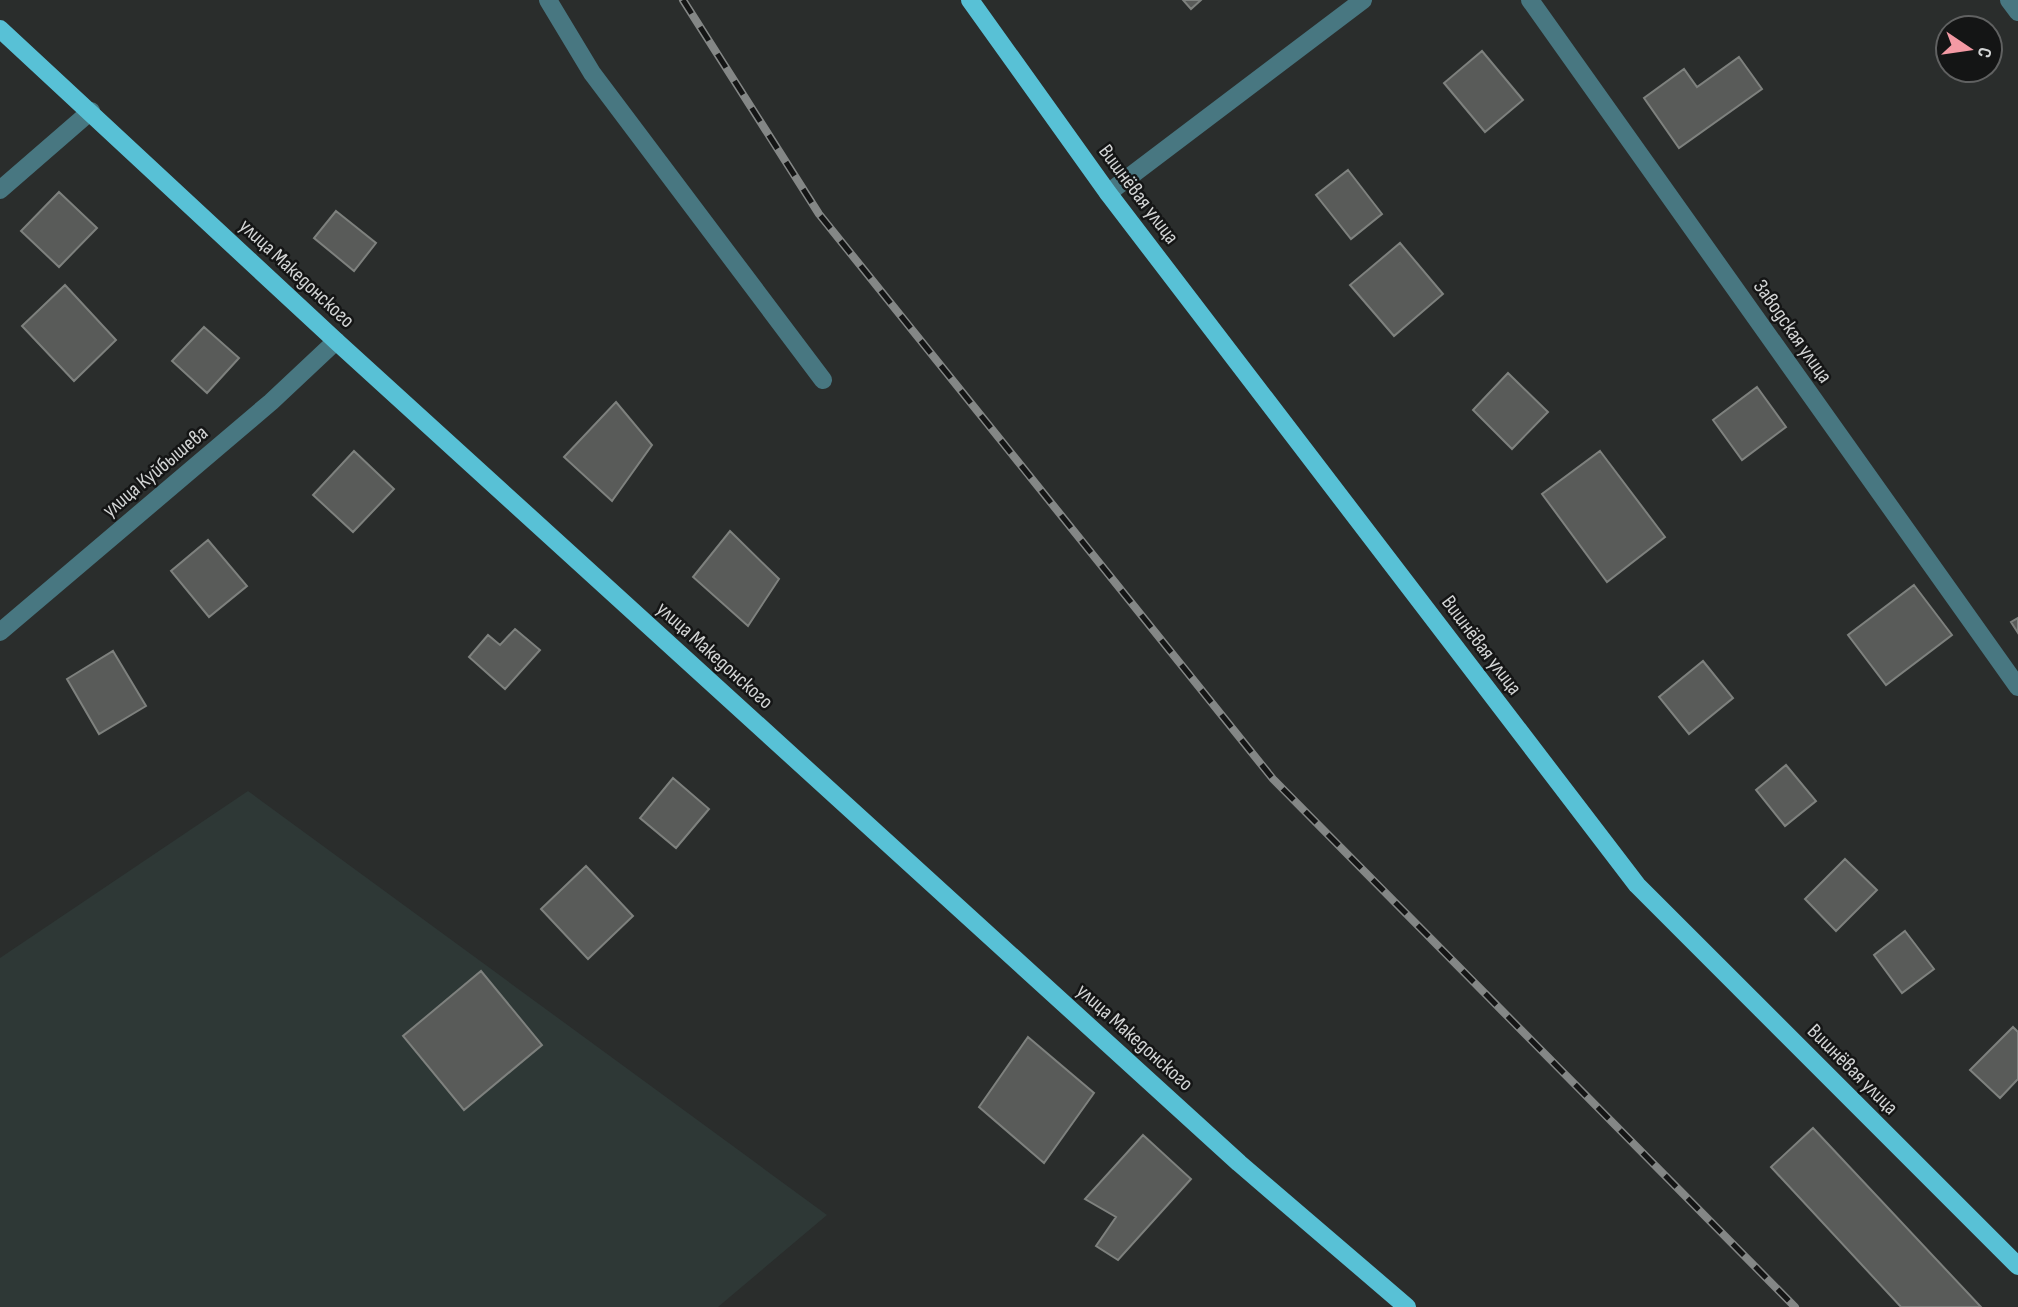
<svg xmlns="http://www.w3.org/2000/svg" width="2018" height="1307" viewBox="0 0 2018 1307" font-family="'Sofia Sans Condensed',sans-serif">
  <rect width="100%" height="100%" fill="#2a2d2c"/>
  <path fill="#2e3836" d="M 248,791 L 827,1215 L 718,1307 L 0,1307 L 0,958 Z"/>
  <path fill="#595b59" stroke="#7e817e" stroke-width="2" d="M 1183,0 L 1201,0 L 1191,9 Z
    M 1482,51 L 1523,100 L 1485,132 L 1444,83 Z
    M 1739,57 L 1762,89 L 1679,148 L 1644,98 L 1684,69 L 1697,87 Z
    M 1348,170 L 1382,214 L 1351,239 L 1316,195 Z
    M 59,192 L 97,228 L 59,267 L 21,231 Z
    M 336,211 L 376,243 L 354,271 L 314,238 Z
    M 1400,243 L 1443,294 L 1394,336 L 1350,285 Z
    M 65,285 L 116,340 L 74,381 L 22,326 Z
    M 204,327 L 239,358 L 207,393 L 172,361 Z
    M 1508,373 L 1548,412 L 1512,449 L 1473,410 Z
    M 1757,387 L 1786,427 L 1742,460 L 1713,420 Z
    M 616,402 L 652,445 L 612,501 L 564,457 Z
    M 354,451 L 394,489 L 353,532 L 313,495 Z
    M 1600,451 L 1665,537 L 1607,582 L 1542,494 Z
    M 730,531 L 779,579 L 748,626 L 693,577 Z
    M 208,540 L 247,586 L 209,617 L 171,571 Z
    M 1914,585 L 1952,635 L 1886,685 L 1848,635 Z
    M 2018,618 L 2018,633 L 2011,622 Z
    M 515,629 L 540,650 L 505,689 L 469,657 L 488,635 L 500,645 Z
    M 113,651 L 146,706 L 99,734 L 67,679 Z
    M 1703,661 L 1733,698 L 1689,734 L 1659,697 Z
    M 1786,765 L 1816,801 L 1785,826 L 1756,790 Z
    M 673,778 L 709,809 L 676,848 L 640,818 Z
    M 1845,859 L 1877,890 L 1836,931 L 1805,899 Z
    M 586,866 L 633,916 L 588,959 L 541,909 Z
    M 1905,931 L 1934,969 L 1902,993 L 1874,955 Z
    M 481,971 L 542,1045 L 464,1110 L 403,1036 Z
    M 2013,1027 L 2018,1032 L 2018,1079 L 2000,1098 L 1970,1070 Z
    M 1028,1037 L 1094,1093 L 1044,1163 L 979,1107 Z
    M 1813,1128 L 1981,1307 L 1901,1307 L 1771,1167 Z
    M 1143,1135 L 1191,1179 L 1118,1260 L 1096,1246 L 1116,1217 L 1085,1199 Z"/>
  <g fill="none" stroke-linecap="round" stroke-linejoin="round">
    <path stroke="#487781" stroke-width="18" d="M 548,0 L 592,73 L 823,380
      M 1530,0 L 2018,687
      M 2009,0 L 2018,12
      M 0,190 L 91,111
      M 1108,193 L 1363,0
      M 0,632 L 271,402 L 336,341"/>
    <path stroke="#58c1d6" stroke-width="18" d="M 970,0 L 1108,193 L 1637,885 L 2018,1266
      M 0,29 L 336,341 L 1239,1163 L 1407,1307"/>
    <g stroke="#848786" stroke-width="8">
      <path id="rail" d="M 683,0 L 819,214 L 1273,779 L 1795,1307"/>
    </g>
    <use href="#rail" stroke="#141515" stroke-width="5" stroke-dasharray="16" stroke-linecap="butt"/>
  </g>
  <g text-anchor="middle" stroke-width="5" stroke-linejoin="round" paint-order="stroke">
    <g font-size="21" fill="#d2d4d4" stroke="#141515">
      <text transform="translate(1139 194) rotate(53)" y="7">Вишнёвая улица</text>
      <text transform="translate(297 273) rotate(43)" y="7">улица Македонского</text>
      <text transform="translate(1793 331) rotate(55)" y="7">Заводская улица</text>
      <text transform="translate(155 471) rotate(-40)" y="7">улица Куйбышева</text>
      <text transform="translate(1482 645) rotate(53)" y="7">Вишнёвая улица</text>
      <text transform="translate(715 655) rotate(42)" y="7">улица Македонского</text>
      <text transform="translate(1135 1037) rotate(42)" y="7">улица Македонского</text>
      <text transform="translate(1853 1069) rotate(45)" y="7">Вишнёвая улица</text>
    </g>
  </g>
  <g transform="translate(1969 49) rotate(103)"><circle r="33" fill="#141515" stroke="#606161" stroke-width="2"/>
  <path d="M0-5L12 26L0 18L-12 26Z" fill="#f49aa4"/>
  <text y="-10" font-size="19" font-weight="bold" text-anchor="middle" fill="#d2d4d4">С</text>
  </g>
</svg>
